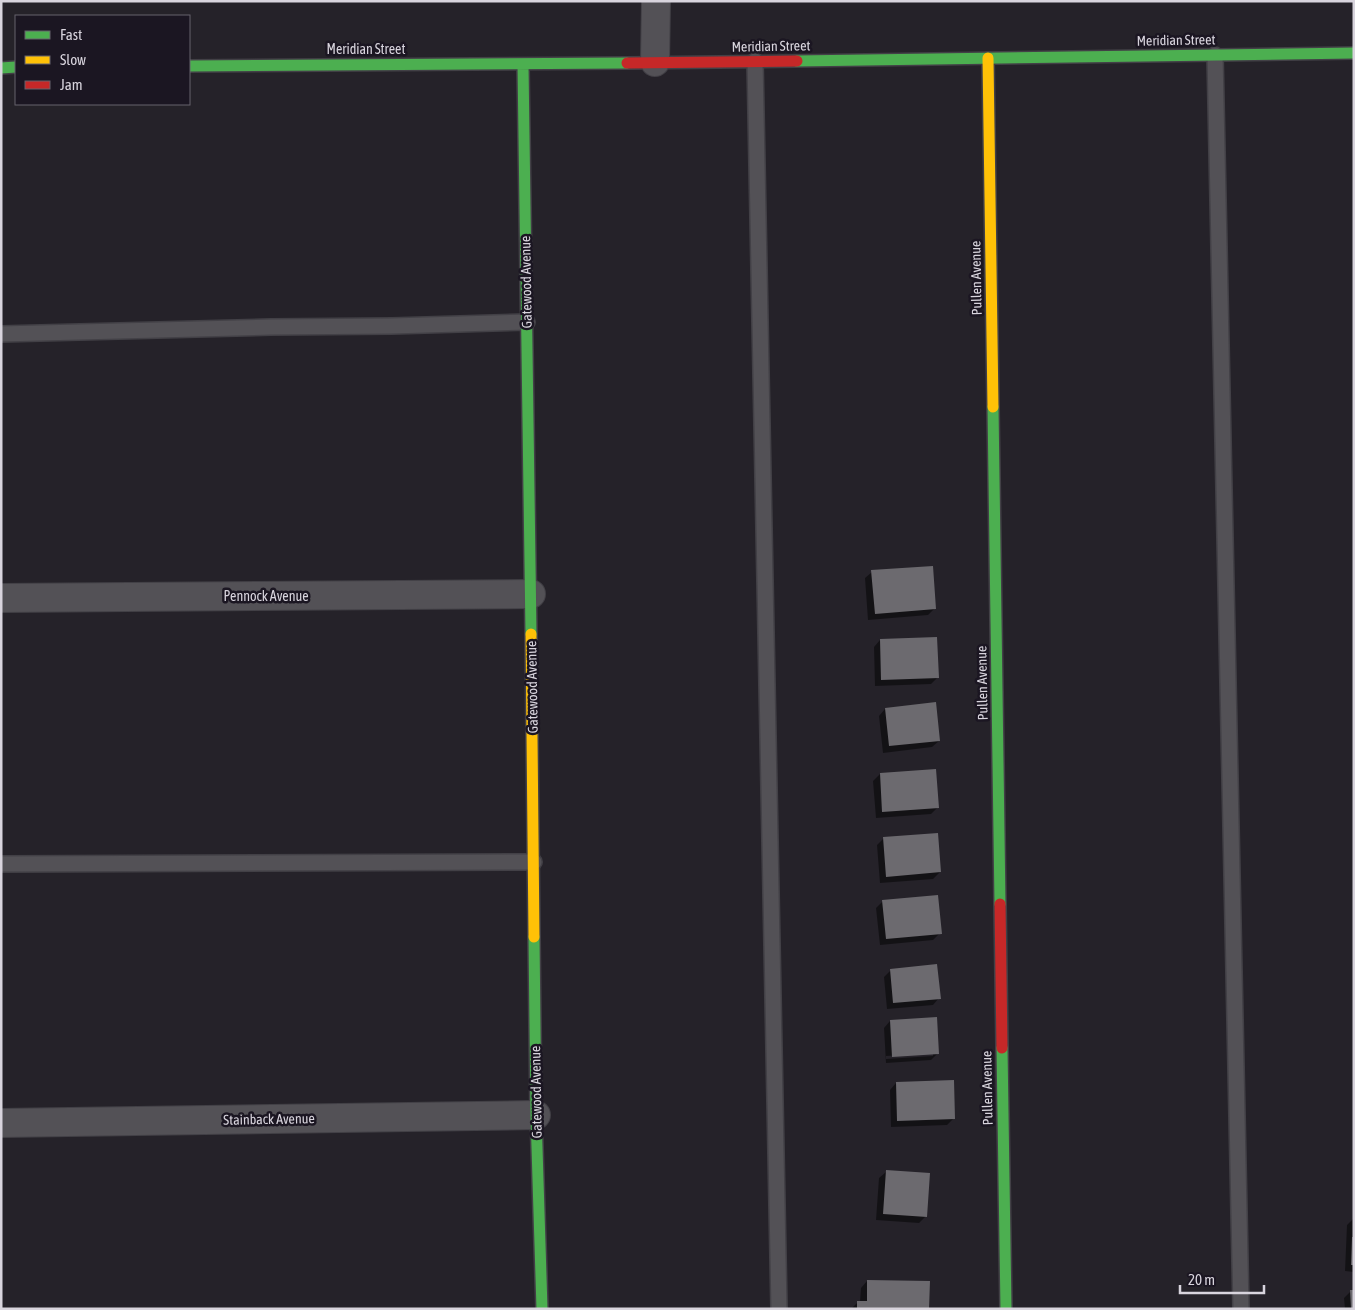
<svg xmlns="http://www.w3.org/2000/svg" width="1355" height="1310" viewBox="0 0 1355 1310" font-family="'Asap Condensed',sans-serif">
  <rect width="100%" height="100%" fill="#252229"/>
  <path fill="#0007" fill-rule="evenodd" d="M 872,572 L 935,608 L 928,615 L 868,620 L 865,578 Z
    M 880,640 L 937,678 L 931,684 L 875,686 L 874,647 Z
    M 885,709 L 939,741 L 932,747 L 883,753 L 879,716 Z
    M 880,774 L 938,807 L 931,814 L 876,818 L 873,781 Z
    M 884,838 L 940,872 L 933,879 L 880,883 L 877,845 Z
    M 883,901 L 940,933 L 933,940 L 880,945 L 876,908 Z
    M 891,970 L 939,998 L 933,1005 L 887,1009 L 884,977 Z
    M 890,1021 L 938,1053 L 931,1060 L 886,1063 L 884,1028 ZM 933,1053 L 933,1056 L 886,1059 L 886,1056 Z
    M 896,1083 L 954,1118 L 947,1125 L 891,1127 L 890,1090 Z
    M 886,1172 L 926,1216 L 919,1223 L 876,1220 L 879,1178 Z
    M 1353,1219 L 1354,1272 L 1345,1271 L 1347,1225 Z
    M 867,1281 L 928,1309 L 851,1309 L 858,1302 L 860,1302 L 861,1288 Z
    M 1351,1291 L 1354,1309 L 1345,1309 L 1344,1298 Z"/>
  <path fill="#6c6a6f" d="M 933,566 L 936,609 L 875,614 L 871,570 Z
    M 937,637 L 939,678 L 881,680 L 880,639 Z
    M 936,702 L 940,741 L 889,746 L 885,708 Z
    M 936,769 L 939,808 L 882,812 L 880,773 Z
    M 938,833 L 941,872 L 886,877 L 883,837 Z
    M 938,895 L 942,934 L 886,939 L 882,900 Z
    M 937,964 L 941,999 L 893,1003 L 890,969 Z
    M 937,1017 L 939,1054 L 892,1057 L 890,1020 Z
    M 954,1080 L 955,1119 L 897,1121 L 896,1082 Z
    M 886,1170 L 930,1173 L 927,1217 L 883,1214 Z
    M 1352,1237 L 1354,1237 L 1354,1265 L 1351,1265 Z
    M 867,1280 L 930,1281 L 929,1309 L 857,1309 L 857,1301 L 867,1301 Z
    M 1350,1290 L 1354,1290 L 1354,1309 L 1351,1309 Z"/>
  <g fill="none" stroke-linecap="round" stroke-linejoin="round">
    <g stroke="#424046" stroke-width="18">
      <path id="lane" d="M 1215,55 L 1241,1309
        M 755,61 L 779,1309
        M 1,334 L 271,327 L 392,326 L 527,322
        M 1,864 L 534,862"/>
    </g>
    <g stroke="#424046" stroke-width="30">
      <path id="street" d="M 655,62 L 656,1
        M 1,598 L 531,594
        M 1,1123 L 536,1115"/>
    </g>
    <g stroke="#424046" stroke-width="14">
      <path id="fast" d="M 797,61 L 1354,53
        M 523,65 L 531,634
        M 189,66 L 627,63
        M 1,68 L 16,67
        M 993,407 L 1000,904
        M 534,937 L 536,1115 L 542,1309
        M 1002,1048 L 1006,1309"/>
    </g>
    <g stroke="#424046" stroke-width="14">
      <path id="slow" d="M 988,58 L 993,407
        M 531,634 L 534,937"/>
    </g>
    <g stroke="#424046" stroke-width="14">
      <path id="jam" d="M 627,63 L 797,61
        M 1000,904 L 1002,1048"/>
    </g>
    <use href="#lane" stroke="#535156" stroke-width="15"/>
    <use href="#street" stroke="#535156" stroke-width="28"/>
    <use href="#fast" stroke="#4caf50" stroke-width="11"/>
    <use href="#slow" stroke="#ffc107" stroke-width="11"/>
    <use href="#jam" stroke="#c62828" stroke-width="11"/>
  </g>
  <g text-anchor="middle" stroke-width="5" stroke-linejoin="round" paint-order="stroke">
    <g font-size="14" fill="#d8d4dd" stroke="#1b1622">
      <text transform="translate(1176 40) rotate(-1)" y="5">Meridian Street</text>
      <text transform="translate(771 46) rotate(-1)" y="5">Meridian Street</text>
      <text x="366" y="54">Meridian Street</text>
      <text transform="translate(976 278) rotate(-91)" y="5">Pullen Avenue</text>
      <text transform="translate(526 282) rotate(-91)" y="5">Gatewood Avenue</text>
      <text x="266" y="601">Pennock Avenue</text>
      <text transform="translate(982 683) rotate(-91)" y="5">Pullen Avenue</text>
      <text transform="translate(532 687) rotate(-91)" y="5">Gatewood Avenue</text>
      <text transform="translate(987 1088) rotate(-91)" y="5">Pullen Avenue</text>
      <text transform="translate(536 1092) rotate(-91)" y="5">Gatewood Avenue</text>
      <text transform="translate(269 1119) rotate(-1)" y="5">Stainback Avenue</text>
    </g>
  </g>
  <rect width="1355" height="1310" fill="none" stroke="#d8d4dd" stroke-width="5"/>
  <rect x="15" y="15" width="175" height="90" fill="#1b1622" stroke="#67626d"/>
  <rect x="25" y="31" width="25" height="8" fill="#4caf50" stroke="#67626d"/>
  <text x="60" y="40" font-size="15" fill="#d8d4dd">Fast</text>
  <rect x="25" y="56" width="25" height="8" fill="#ffc107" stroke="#67626d"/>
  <text x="60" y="65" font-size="15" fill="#d8d4dd">Slow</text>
  <rect x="25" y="81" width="25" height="8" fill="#c62828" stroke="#67626d"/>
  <text x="60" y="90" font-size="15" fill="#d8d4dd">Jam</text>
  <path d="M1180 1285v8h84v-8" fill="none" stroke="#d8d4dd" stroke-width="2.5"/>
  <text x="1188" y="1285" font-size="15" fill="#d8d4dd" stroke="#1b1622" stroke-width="4" paint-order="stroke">20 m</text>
</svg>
